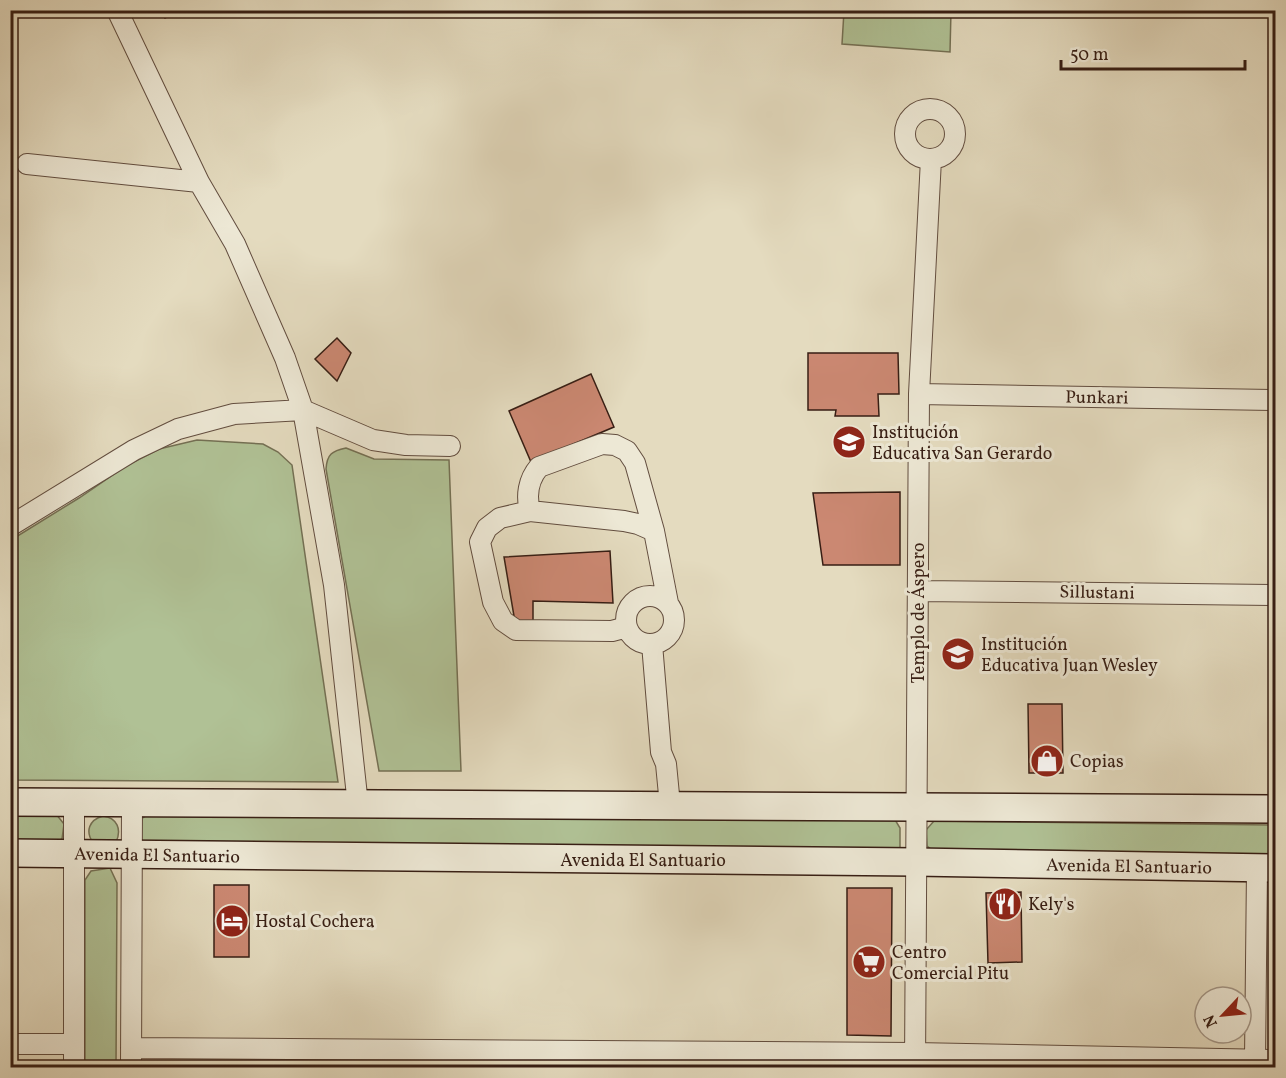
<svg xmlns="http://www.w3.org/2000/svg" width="1286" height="1078" viewBox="0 0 1286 1078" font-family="Vollkorn,serif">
  <rect width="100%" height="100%" fill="#e4dbbf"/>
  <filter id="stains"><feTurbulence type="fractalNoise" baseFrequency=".00333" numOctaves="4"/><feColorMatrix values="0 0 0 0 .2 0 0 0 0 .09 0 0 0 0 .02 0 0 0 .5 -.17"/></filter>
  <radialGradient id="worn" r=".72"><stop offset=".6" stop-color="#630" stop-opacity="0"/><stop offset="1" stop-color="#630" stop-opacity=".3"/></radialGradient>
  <path fill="#b0c195" stroke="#747054" stroke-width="1.5" d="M 844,11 L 951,11 L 950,52 L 842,44 Z
    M 197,440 L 263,444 L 278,452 L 292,465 L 338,782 L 11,780 L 11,540 L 79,498 L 126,466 L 159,449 Z
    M 346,448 L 374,459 L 449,460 L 461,771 L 379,771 L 326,469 C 327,454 332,451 346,448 Z
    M 11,813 L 56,814 L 64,824 L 62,839 L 50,845 L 11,845 Z
    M 149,814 L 894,818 L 900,828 L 900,849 L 146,845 L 140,839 L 139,820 Z
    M 103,816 C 117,818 122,829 116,842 L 93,843 C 85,831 89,820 103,816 Z
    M 934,821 L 1275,825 L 1275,855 L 935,852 L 927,846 L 926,830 Z
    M 110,868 L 117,883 L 116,1067 L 85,1067 L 85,880 L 91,871 Z"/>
  <path fill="#cb8872" stroke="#371e14" stroke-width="1.5" d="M 161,10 L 182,10 L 165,18 Z
    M 337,338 L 351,353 L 337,381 L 315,359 Z
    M 808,353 L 898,353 L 899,394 L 878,394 L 879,416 L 835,416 L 836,410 L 808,410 Z
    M 591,374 L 614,427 L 531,462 L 509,411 Z
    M 900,492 L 900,565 L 823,565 L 813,493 Z
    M 610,551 L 613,603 L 533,601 L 533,624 L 515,622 L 504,557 Z
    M 1028,704 L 1062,704 L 1063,773 L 1029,773 Z
    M 214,885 L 249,885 L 249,957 L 214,957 Z
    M 847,888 L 892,888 L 891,1036 L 847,1035 Z
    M 1021,892 L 1022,962 L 988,963 L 986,893 Z"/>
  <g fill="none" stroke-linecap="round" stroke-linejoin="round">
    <g stroke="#624d3f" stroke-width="22">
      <path id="street" d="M 117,10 L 199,182 L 235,244 L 285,358 L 303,410 L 334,585 L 358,805
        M905 134a25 25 0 1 1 50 0a25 25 0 1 1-50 0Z
        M 27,164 L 199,182
        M 919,394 L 1276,400
        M 530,511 C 526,496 528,480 539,467 L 602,444 L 615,445 L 627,451 L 635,463 L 654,531 L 668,603
        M 10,526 L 134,450 L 178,429 L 234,414 L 303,410 L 373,440 L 406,445 L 450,446
        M 918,591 L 1276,595
        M626 620a24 24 0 1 1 48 0a24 24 0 1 1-48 0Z
        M 627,627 L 612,631 L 516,630 L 503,621 L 493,602 L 480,542 L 487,528 L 500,518 L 530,511 L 624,521 L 638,524 L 654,531
        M 652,644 L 661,752 L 666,764 L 670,805
        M 74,803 L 74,1068
        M 10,1044 L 74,1044
        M 131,1048 L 915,1053 L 1276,1060
        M 1255,1060 L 1257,868
        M 131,1068 L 132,803
        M 915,1068 L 919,394 L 931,159"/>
    </g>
    <g stroke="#371e14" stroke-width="30">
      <path id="secondary" d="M 10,802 L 1276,809
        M 10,853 L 916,862 L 1276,868"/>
    </g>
    <use href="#street" stroke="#ede8d5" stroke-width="20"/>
    <use href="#secondary" stroke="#ede8d5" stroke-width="27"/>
  </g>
  <defs>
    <g id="school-disc" transform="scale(1.725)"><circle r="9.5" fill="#8f2418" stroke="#ede8d5"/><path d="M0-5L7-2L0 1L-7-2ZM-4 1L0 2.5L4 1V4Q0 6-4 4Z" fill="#fff"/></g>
    <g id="shop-disc" transform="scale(1.725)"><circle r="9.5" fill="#8f2418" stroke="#ede8d5"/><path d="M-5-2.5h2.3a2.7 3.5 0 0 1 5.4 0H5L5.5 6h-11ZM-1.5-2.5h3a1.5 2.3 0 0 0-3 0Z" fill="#fff"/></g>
    <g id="restaurant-disc" transform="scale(1.725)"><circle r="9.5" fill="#8f2418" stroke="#ede8d5"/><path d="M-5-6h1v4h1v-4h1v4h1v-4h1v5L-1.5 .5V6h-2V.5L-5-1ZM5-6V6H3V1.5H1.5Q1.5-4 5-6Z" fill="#fff"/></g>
    <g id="hotel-disc" transform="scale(1.725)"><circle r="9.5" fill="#8f2418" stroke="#ede8d5"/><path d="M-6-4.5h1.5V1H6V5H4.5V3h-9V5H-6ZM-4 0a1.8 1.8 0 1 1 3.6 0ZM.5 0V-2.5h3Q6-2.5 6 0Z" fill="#fff"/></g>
    <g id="supermarket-disc" transform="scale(1.725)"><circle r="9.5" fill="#8f2418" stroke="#ede8d5"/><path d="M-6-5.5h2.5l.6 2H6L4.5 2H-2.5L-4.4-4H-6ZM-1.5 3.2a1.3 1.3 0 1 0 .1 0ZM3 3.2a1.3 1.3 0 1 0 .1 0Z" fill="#fff"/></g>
  </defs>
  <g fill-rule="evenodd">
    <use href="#school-disc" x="849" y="442"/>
    <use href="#school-disc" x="958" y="654"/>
    <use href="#shop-disc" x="1047" y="761"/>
    <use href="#restaurant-disc" x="1005" y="904"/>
    <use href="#hotel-disc" x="232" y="921"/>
    <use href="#supermarket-disc" x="869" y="962"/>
  </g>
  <g text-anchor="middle" stroke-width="6" stroke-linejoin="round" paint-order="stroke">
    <g font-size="18" fill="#371e14" stroke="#ede8d5">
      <text transform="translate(1097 397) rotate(1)" y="6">Punkari</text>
      <text transform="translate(1097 592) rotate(1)" y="6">Sillustani</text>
      <text transform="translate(918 613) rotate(-90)" y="6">Templo de Áspero</text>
      <text transform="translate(157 855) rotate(1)" y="6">Avenida El Santuario</text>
      <text x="643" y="866">Avenida El Santuario</text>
      <text transform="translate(1129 866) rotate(1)" y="6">Avenida El Santuario</text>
    </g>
    <g font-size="18" fill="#371e14" stroke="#ede8d5" text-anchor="start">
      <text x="872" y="438">Institución<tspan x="872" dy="21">Educativa San Gerardo</tspan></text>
      <text x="981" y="650">Institución<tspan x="981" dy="21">Educativa Juan Wesley</tspan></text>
      <text x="1070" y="767">Copias</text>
      <text x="1028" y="910">Kely's</text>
      <text x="255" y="927">Hostal Cochera</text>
      <text x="892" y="958">Centro<tspan x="892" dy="21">Comercial Pitu</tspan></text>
    </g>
  </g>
  <rect width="1286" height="1078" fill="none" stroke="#e4dbbf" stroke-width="36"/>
  <rect x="12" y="12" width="1262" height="1054" fill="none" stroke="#371e14" stroke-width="3"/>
  <rect x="18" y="18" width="1250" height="1042" fill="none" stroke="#371e14" stroke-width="1.5"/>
  <g transform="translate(1223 1015) rotate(244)"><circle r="28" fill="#ede8d5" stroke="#a49788" stroke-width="1.5"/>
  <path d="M0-4.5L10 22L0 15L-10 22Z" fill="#8f2418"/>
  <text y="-9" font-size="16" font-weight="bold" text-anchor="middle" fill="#371e14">N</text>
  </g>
  <path d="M1061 60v9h184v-9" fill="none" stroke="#371e14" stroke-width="3"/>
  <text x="1070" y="60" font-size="18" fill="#371e14" stroke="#ede8d5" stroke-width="4.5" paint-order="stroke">50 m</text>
  <rect width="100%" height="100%" filter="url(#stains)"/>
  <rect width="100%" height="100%" fill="url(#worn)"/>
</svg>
